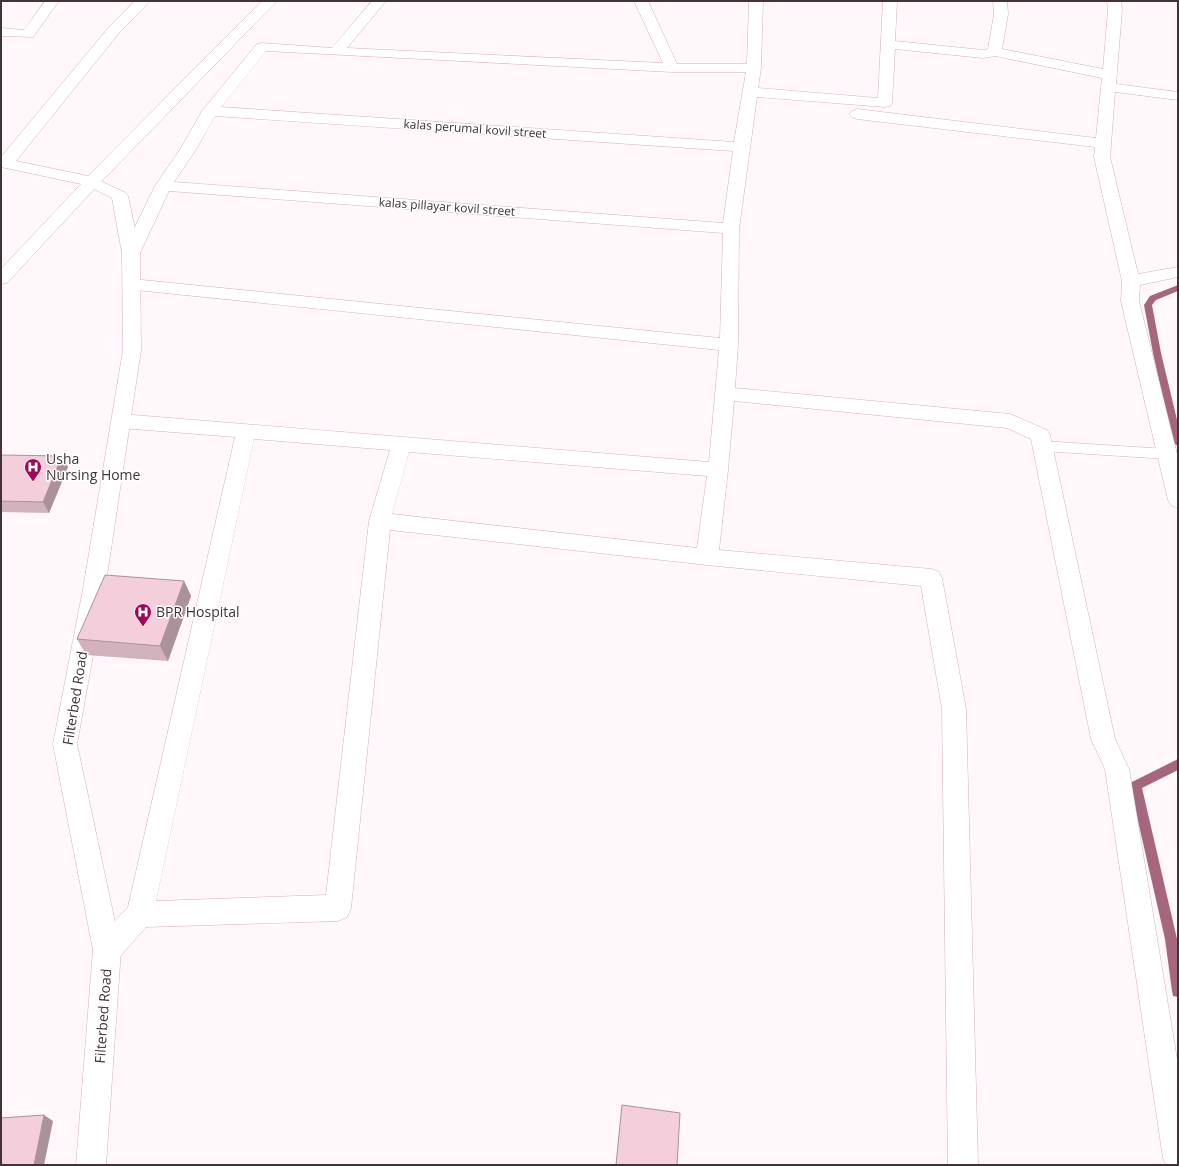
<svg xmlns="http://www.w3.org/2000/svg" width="1179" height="1166" viewBox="0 0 1179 1166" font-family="'Open Sans',sans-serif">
  <rect width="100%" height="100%" fill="#fff7f9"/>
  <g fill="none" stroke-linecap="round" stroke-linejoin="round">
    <path fill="#a6667d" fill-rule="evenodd" d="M 1178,285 L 1178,291 L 1156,300 L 1152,305 L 1161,353 L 1178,424 L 1178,446 L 1173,443 L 1153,353 L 1144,305 L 1150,296 Z
      M 1178,759 L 1178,770 L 1142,788 L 1177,939 L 1178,997 L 1173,996 L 1172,991 L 1165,939 L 1130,786 L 1132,782 Z"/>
    <g stroke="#d4b1bc" stroke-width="1">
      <path id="service" d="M 1042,441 L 1167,449 L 1172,450 L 1174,454 L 1172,458 L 1167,459 L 1042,451 L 1037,450 L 1035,446 L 1037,442 Z"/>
    </g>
    <g stroke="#d4b1bc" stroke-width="1">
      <path id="minor" d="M 45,1 L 59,1 L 33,37 L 1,36 L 1,28 L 24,30 Z
        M 135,1 L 150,1 L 119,33 L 16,161 L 88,176 L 262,1 L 277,1 L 98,185 L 7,283 L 1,284 L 1,269 L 81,184 L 1,167 L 1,157 L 109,27 Z
        M 372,1 L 386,1 L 347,48 L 663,63 L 634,1 L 648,1 L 677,64 L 747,64 L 749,1 L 763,1 L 761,68 L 758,88 L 878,98 L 883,1 L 897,1 L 895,41 L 983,50 L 988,49 L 994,14 L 993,1 L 1007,1 L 1008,14 L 1002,49 L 1103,69 L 1108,10 L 1107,1 L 1121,1 L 1122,10 L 1116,84 L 1178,92 L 1178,100 L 1115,92 L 1110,157 L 1138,274 L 1178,267 L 1178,277 L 1140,285 L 1139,301 L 1178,458 L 1178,508 L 1171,505 L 1168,500 L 1121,301 L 1122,281 L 1094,157 L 1095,147 L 857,119 L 852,117 L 849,114 L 852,111 L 857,109 L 1096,138 L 1102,78 L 995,56 L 983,58 L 895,49 L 892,103 L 890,106 L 885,107 L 757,97 L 739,229 L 738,345 L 735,388 L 1010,414 L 1047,430 L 1050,435 L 1115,739 L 1129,769 L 1178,1065 L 1178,1165 L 1166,1165 L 1163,1158 L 1105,769 L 1091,739 L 1031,439 L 1007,428 L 734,401 L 728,470 L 719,550 L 931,569 L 939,572 L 942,578 L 966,709 L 978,1165 L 948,1165 L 942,709 L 921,586 L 707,565 L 390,530 L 351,908 L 347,917 L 338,921 L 146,927 L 117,960 L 107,963 L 97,960 L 93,950 L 97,940 L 128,907 L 235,437 L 121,428 L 114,426 L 111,421 L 114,416 L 121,414 L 709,462 L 719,350 L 126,289 L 123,285 L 126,281 L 132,279 L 720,338 L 723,233 L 169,191 L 140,253 L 137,257 L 131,258 L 125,257 L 122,253 L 155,186 L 181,148 L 202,111 L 257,44 L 262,43 L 332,48 ZM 266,51 L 672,72 L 746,72 L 734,142 L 221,107 ZM 215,116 L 733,151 L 723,223 L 174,182 L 197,148 ZM 254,439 L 390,450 L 369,521 L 326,895 L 156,901 ZM 409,452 L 707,476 L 697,548 L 392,514 Z"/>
    </g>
    <g stroke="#d4b1bc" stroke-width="1">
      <path id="secondary" d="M 92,177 L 126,193 L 128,196 L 140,253 L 141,350 L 105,589 L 77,744 L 121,950 L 106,1165 L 76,1165 L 93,950 L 53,744 L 83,589 L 123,350 L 122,253 L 112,198 L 86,185 L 84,182 L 86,179 Z"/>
    </g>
    <use href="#service" fill="#fff" fill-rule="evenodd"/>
    <use href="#minor" fill="#fff" fill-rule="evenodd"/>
    <use href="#secondary" fill="#fff" fill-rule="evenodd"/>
  </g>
  <path fill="#d2b2bc" d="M 1,455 L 68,467 L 49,513 L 1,512 Z
    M 184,581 L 191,596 L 168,661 L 86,655 L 77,639 Z"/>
  <path fill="#ab9199" d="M 62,456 L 68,467 L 49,513 L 43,502 Z
    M 184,581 L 191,596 L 168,661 L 160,646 Z
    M 44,1115 L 53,1121 L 44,1165 L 34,1165 Z"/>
  <path fill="#f4cfdb" stroke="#ab9199" d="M 1,455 L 62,456 L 43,502 L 1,501 Z
    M 105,575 L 184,581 L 160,646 L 77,639 Z
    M 622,1105 L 680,1113 L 677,1165 L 616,1165 Z
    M 44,1115 L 34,1165 L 1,1165 L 1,1118 Z"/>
  <defs>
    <g id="hospital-pin" transform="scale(0.9)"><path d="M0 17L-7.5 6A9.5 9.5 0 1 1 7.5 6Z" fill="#9c0a57" stroke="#fff"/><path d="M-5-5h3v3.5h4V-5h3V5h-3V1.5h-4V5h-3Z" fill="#fff"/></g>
  </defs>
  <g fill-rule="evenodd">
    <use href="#hospital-pin" x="33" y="467"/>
    <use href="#hospital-pin" x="143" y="612"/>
  </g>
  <g text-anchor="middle" stroke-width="3" stroke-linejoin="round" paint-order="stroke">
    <g font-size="12" fill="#423338" stroke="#fff">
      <text transform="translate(475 129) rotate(4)" y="4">kalas perumal kovil street</text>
      <text transform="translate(447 207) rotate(4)" y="4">kalas pillayar kovil street</text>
    </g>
    <g font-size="14" fill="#423338" stroke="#fff" text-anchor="start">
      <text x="46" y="464">Usha<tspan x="46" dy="16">Nursing Home</tspan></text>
      <text x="156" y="617">BPR Hospital</text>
    </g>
    <g font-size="14" fill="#423338" stroke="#fff">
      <text transform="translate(75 698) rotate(-81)" y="5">Filterbed Road</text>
      <text transform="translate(103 1016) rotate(-86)" y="5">Filterbed Road</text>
    </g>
  </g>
  <rect width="1179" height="1166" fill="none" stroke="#423338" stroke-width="4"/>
</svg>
